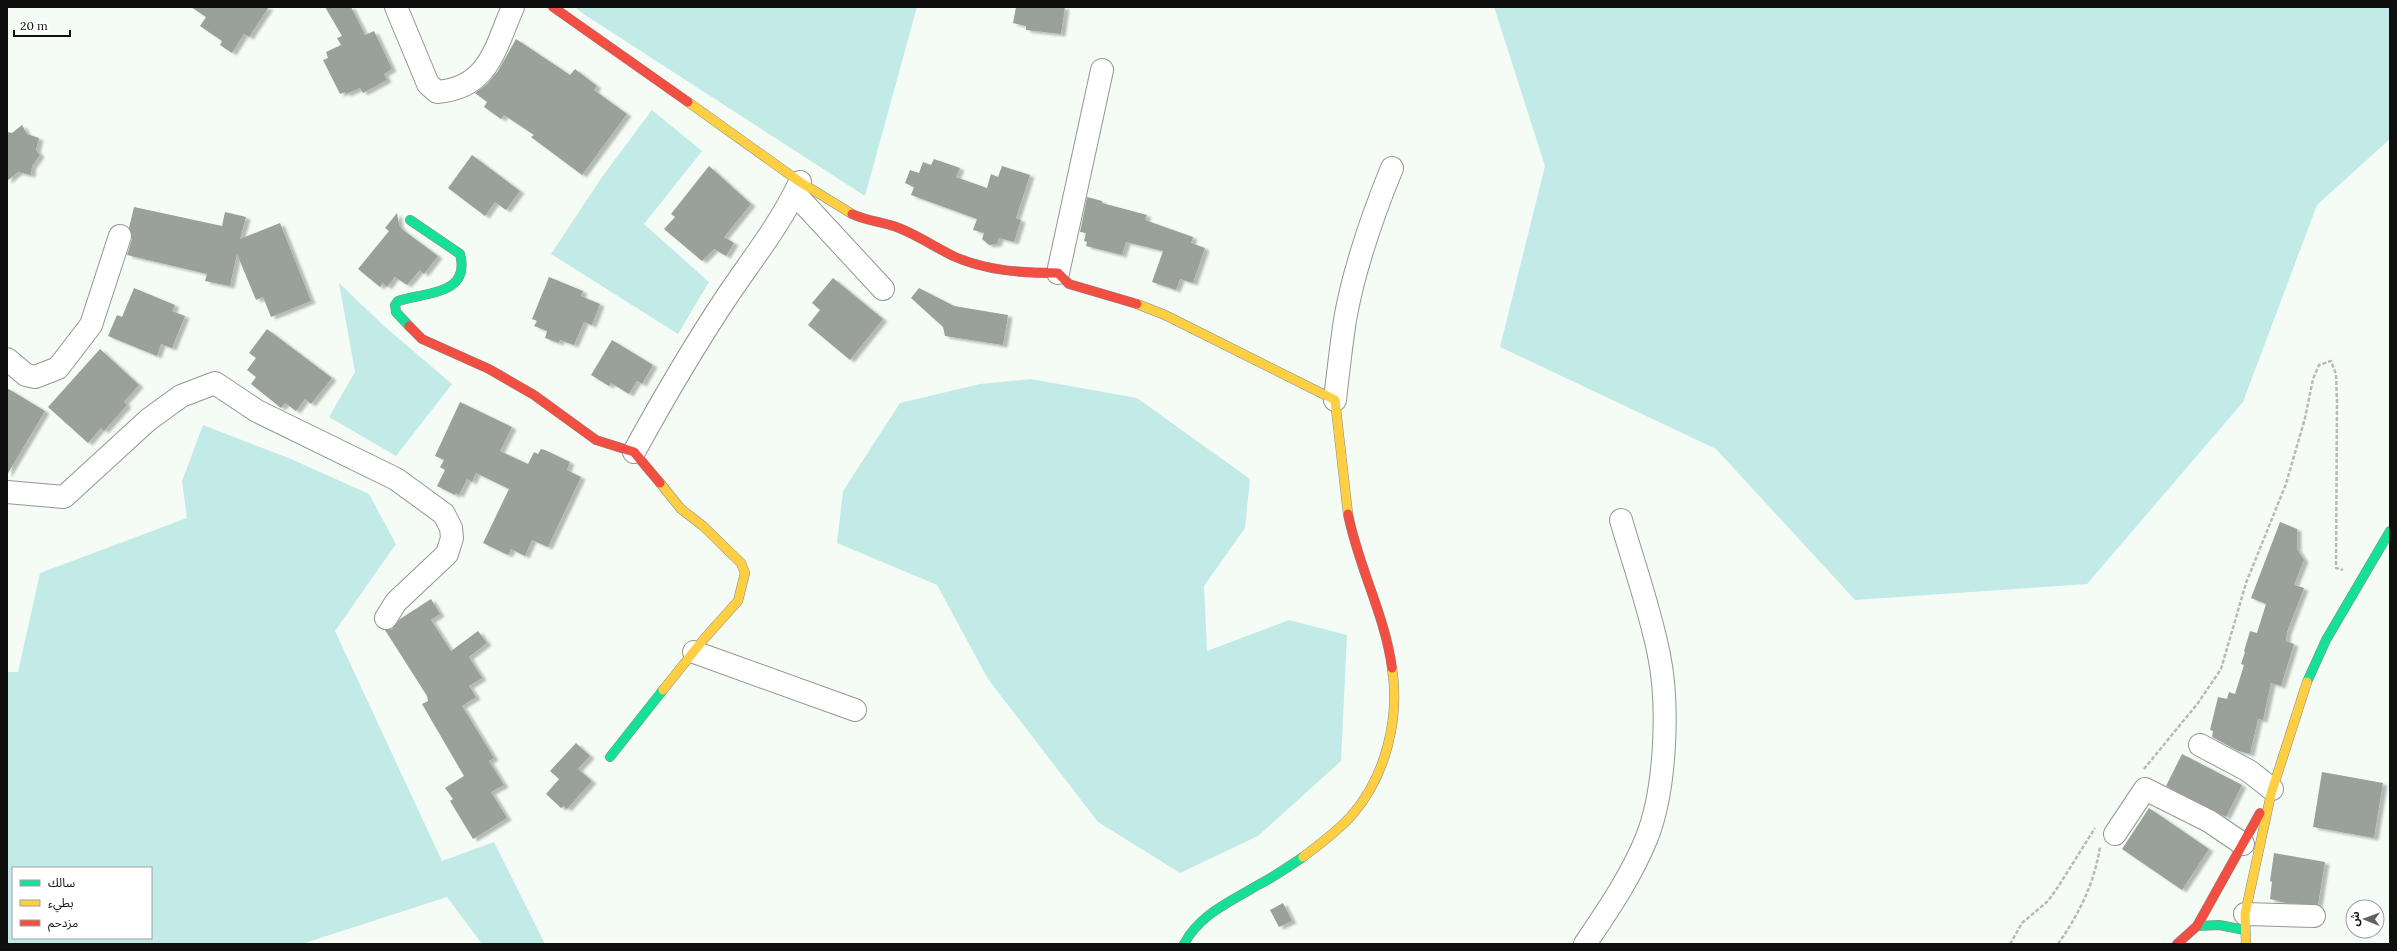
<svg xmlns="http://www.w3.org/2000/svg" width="2397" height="951" viewBox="0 0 2397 951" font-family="Lora,'Noto Sans Arabic',serif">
  <defs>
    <filter id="shadow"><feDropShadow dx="4.5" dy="2.5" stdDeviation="1" flood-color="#0004"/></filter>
  </defs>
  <rect width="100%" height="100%" fill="#f5fcf6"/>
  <path fill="#c2ebe8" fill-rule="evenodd" d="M 575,7 L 917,7 L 865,196 L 582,13 Z
    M 1494,7 L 2390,7 L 2390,139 L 2317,205 L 2243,402 L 2087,584 L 1855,600 L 1716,449 L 1500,347 L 1545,166 Z
    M 652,110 L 702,151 L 644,224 L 709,282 L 678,334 L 551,254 L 602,177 Z
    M 339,283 L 383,325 L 452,384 L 396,456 L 329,417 L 355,372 Z
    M 1031,379 L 1137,398 L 1250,479 L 1245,528 L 1204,586 L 1207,651 L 1289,620 L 1347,635 L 1341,761 L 1258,836 L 1180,873 L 1098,822 L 988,679 L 937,585 L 837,543 L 843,491 L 900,403 L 980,384 Z
    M 203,425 L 291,459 L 369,494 L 396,544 L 335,631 L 442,861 L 494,842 L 545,944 L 482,944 L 447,897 L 302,944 L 7,944 L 7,672 L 18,672 L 40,573 L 187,518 L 182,481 ZM 13,868 L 151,868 L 151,938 L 13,938 Z"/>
  <path fill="#9aa09a" filter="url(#shadow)" d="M 191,7 L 269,7 L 249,37 L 244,34 L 232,53 L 220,45 L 222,41 L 200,26 L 206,17 Z
    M 325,7 L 351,7 L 365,35 L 374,31 L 392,69 L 384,74 L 387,80 L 363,93 L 360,88 L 346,94 L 345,92 L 340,94 L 323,60 L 328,58 L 326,52 L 341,45 L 337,38 L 342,36 Z
    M 1016,7 L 1065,7 L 1061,34 L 1026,30 L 1026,26 L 1013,23 Z
    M 516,39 L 570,75 L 575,69 L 597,86 L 594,90 L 627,114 L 582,175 L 531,137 L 534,135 L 504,115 L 501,119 L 484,107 L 487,102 L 475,93 L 487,84 L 498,71 Z
    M 22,125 L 27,134 L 39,138 L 36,150 L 40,155 L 32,166 L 31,175 L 18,172 L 7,181 L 7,132 L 12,133 Z
    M 472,155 L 520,191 L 506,210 L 495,202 L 485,216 L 448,188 Z
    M 934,159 L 960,168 L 956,177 L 987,188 L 991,174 L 998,177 L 1002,166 L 1030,175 L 1016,218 L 1021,220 L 1014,242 L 999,238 L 997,244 L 989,245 L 982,239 L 984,233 L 973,230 L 977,219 L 911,195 L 914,187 L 905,183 L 910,170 L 919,173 L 923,162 L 931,165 Z
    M 709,166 L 751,204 L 724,237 L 734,243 L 726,256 L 714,249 L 702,261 L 664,229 L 675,217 L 671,214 Z
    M 1087,197 L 1102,201 L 1102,203 L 1147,215 L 1145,220 L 1193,237 L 1191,243 L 1205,248 L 1193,283 L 1180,279 L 1176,290 L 1152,282 L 1163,251 L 1126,242 L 1122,255 L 1086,246 L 1087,242 L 1084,241 L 1086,233 L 1080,232 Z
    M 134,207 L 222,226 L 225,212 L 246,217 L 240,239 L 280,223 L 311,301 L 271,317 L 263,297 L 256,300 L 237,254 L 230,286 L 205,281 L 207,274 L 127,255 L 132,239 L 129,228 Z
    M 397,213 L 399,225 L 403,230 L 438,256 L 424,274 L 420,270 L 407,285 L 395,277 L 387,287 L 383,283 L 380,287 L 358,269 L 389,231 L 385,228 Z
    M 549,277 L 583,291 L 581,296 L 600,304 L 592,325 L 584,322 L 574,345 L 560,340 L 559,343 L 545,338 L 547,331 L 534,326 L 537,321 L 532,319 Z
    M 833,278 L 883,319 L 850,360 L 808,325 L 820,310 L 812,303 Z
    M 134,288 L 175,305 L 172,311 L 185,316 L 172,348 L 161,344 L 157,356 L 108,336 L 117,315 L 122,317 Z
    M 919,288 L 954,306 L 1008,315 L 1003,345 L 945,336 L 943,327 L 911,298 Z
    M 267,329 L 332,378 L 311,404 L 305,399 L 296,411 L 285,403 L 281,408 L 251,384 L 256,377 L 247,370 L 256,358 L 249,353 Z
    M 612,340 L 653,365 L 642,384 L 637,381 L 629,394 L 611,383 L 609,386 L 591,375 Z
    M 100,349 L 139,385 L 124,402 L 127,405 L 104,431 L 101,428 L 88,443 L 48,407 Z
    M 7,388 L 45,411 L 7,475 Z
    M 460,402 L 512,427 L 500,451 L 528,464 L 534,452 L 538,454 L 541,449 L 545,450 L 570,462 L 567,470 L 581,477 L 548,547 L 532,540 L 525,556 L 511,549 L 508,555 L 483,543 L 509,489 L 476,473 L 472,482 L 467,479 L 459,495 L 456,493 L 455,495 L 437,486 L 445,470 L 440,467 L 444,460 L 435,456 Z
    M 2280,522 L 2297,529 L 2297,549 L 2304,560 L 2294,585 L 2304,588 L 2287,632 L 2286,641 L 2294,644 L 2281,686 L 2271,683 L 2263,720 L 2258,719 L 2250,754 L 2238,751 L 2212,737 L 2213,731 L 2210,730 L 2218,697 L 2227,699 L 2229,692 L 2235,694 L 2244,665 L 2241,664 L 2245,652 L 2244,651 L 2250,631 L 2257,633 L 2266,604 L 2251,598 Z
    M 431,599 L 440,614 L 431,620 L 451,651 L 478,631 L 487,643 L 469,657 L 482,678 L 469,686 L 476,697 L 462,706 L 494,758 L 489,761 L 504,785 L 491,792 L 507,818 L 473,839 L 450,801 L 453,799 L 445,788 L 464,776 L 422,704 L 428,701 L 427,696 L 385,630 L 392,629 L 400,619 Z
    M 576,743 L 590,756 L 578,769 L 592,781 L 567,809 L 564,806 L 561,808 L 546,794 L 559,779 L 550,771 Z
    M 2182,754 L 2242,785 L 2226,817 L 2166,786 Z
    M 2322,772 L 2383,783 L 2374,838 L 2313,827 Z
    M 2149,808 L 2209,849 L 2182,890 L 2122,849 Z
    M 2274,853 L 2325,862 L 2318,905 L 2286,903 L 2270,899 L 2272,882 L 2270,881 Z
    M 1283,903 L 1292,921 L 1279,927 L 1270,910 Z"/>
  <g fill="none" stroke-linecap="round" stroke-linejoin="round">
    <g stroke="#939693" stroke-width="24">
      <path id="street" d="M 396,7 L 428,84 L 437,92 C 489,88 495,48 513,7
        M 795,194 L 883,289
        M 1058,273 L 1102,70
        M 7,359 L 26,375 L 35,377 L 58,368 L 91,325 L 120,236
        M 1335,400 C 1338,373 1341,347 1345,320 C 1354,268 1372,217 1392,168
        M 634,452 C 663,399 694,346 728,295 C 753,258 781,223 800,182
        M 7,492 L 64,497 L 148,420 L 181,396 L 215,383 L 257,411 L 396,479 L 444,514 L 451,528 L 452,538 L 447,554 L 396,602 L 386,618
        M 694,652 L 855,710
        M 2200,745 L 2249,771 L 2272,789
        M 2115,834 L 2145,789 L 2209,821 L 2243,844
        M 2245,914 L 2314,916
        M 1585,944 C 1608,910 1632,875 1647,837 C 1666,789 1669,704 1659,655 C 1650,609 1634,565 1621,520"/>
    </g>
    <g stroke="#898c8a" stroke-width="10">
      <path id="fast" d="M 409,326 L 396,312 L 395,305 L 398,301 C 426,292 471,295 460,254 L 410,220
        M 2307,682 L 2326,640 L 2390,531
        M 610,757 L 663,690
        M 2197,926 L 2219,925 L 2245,930
        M 1184,944 C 1200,914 1230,902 1258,885 C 1274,877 1288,867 1303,857"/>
    </g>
    <g stroke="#898c8a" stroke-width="10">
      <path id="slow" d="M 688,102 L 800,182 L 852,214
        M 1137,304 L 1165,315 L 1335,400 L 1348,514
        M 660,483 L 681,509 L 703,526 L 741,563 L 745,573 L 738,601 L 703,640 L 663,690
        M 1303,857 C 1320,844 1338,831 1352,815 C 1386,776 1400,718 1392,668
        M 2246,944 L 2245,914 L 2271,794 L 2307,682"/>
    </g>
    <g stroke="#898c8a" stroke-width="10">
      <path id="jam" d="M 553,7 L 688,102
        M 852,214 C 867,221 883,222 899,228 C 917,235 935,247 953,256 C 986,271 1023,273 1058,273 L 1069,284 L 1137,304
        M 409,326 L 422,339 L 489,369 L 534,395 L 596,440 L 634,452 L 660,483
        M 1348,514 C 1358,566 1385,615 1392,668
        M 2177,944 L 2197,926 L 2260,813"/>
    </g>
    <path stroke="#b8b9b8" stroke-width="2.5" stroke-dasharray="4 2" stroke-linecap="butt" d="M 2144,769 L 2198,703 L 2221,669 L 2246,583 L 2286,484 L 2305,418 L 2313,379 L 2319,365 L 2331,361 L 2336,374 L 2337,402 L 2336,568 L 2343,570
      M 2010,944 L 2022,923 L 2048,901 L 2058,887 L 2095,828
      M 2058,944 C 2079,914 2094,884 2100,847"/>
    <use href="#street" stroke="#fefffe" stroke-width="22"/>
    <use href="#fast" stroke="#16e098" stroke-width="9"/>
    <use href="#slow" stroke="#ffcf43" stroke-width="9"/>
    <use href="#jam" stroke="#f24e42" stroke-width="9"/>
  </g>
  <rect width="2397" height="951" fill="none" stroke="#0f0f0f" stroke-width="16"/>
  <rect x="12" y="867" width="140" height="72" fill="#ffffff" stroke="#9f9f9f"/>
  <rect x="20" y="880" width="20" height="6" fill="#16e098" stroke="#9f9f9f"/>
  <text x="48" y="887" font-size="12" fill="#0f0f0f">سالك</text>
  <rect x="20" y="900" width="20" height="6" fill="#ffcf43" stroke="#9f9f9f"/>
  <text x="48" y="907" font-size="12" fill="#0f0f0f">بطيء</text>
  <rect x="20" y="920" width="20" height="6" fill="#f24e42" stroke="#9f9f9f"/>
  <text x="48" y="927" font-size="12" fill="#0f0f0f">مزدحم</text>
  <g transform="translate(2365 919) rotate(271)"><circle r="19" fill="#ffffff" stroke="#9f9f9f"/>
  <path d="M0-3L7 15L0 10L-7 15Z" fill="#606260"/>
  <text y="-6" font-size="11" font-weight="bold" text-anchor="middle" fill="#0f0f0f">ش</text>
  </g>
  <path d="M14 30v6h56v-6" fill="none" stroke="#0f0f0f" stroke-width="2"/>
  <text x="20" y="30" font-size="12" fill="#0f0f0f" stroke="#ffffff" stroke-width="3" paint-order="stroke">20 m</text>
</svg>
